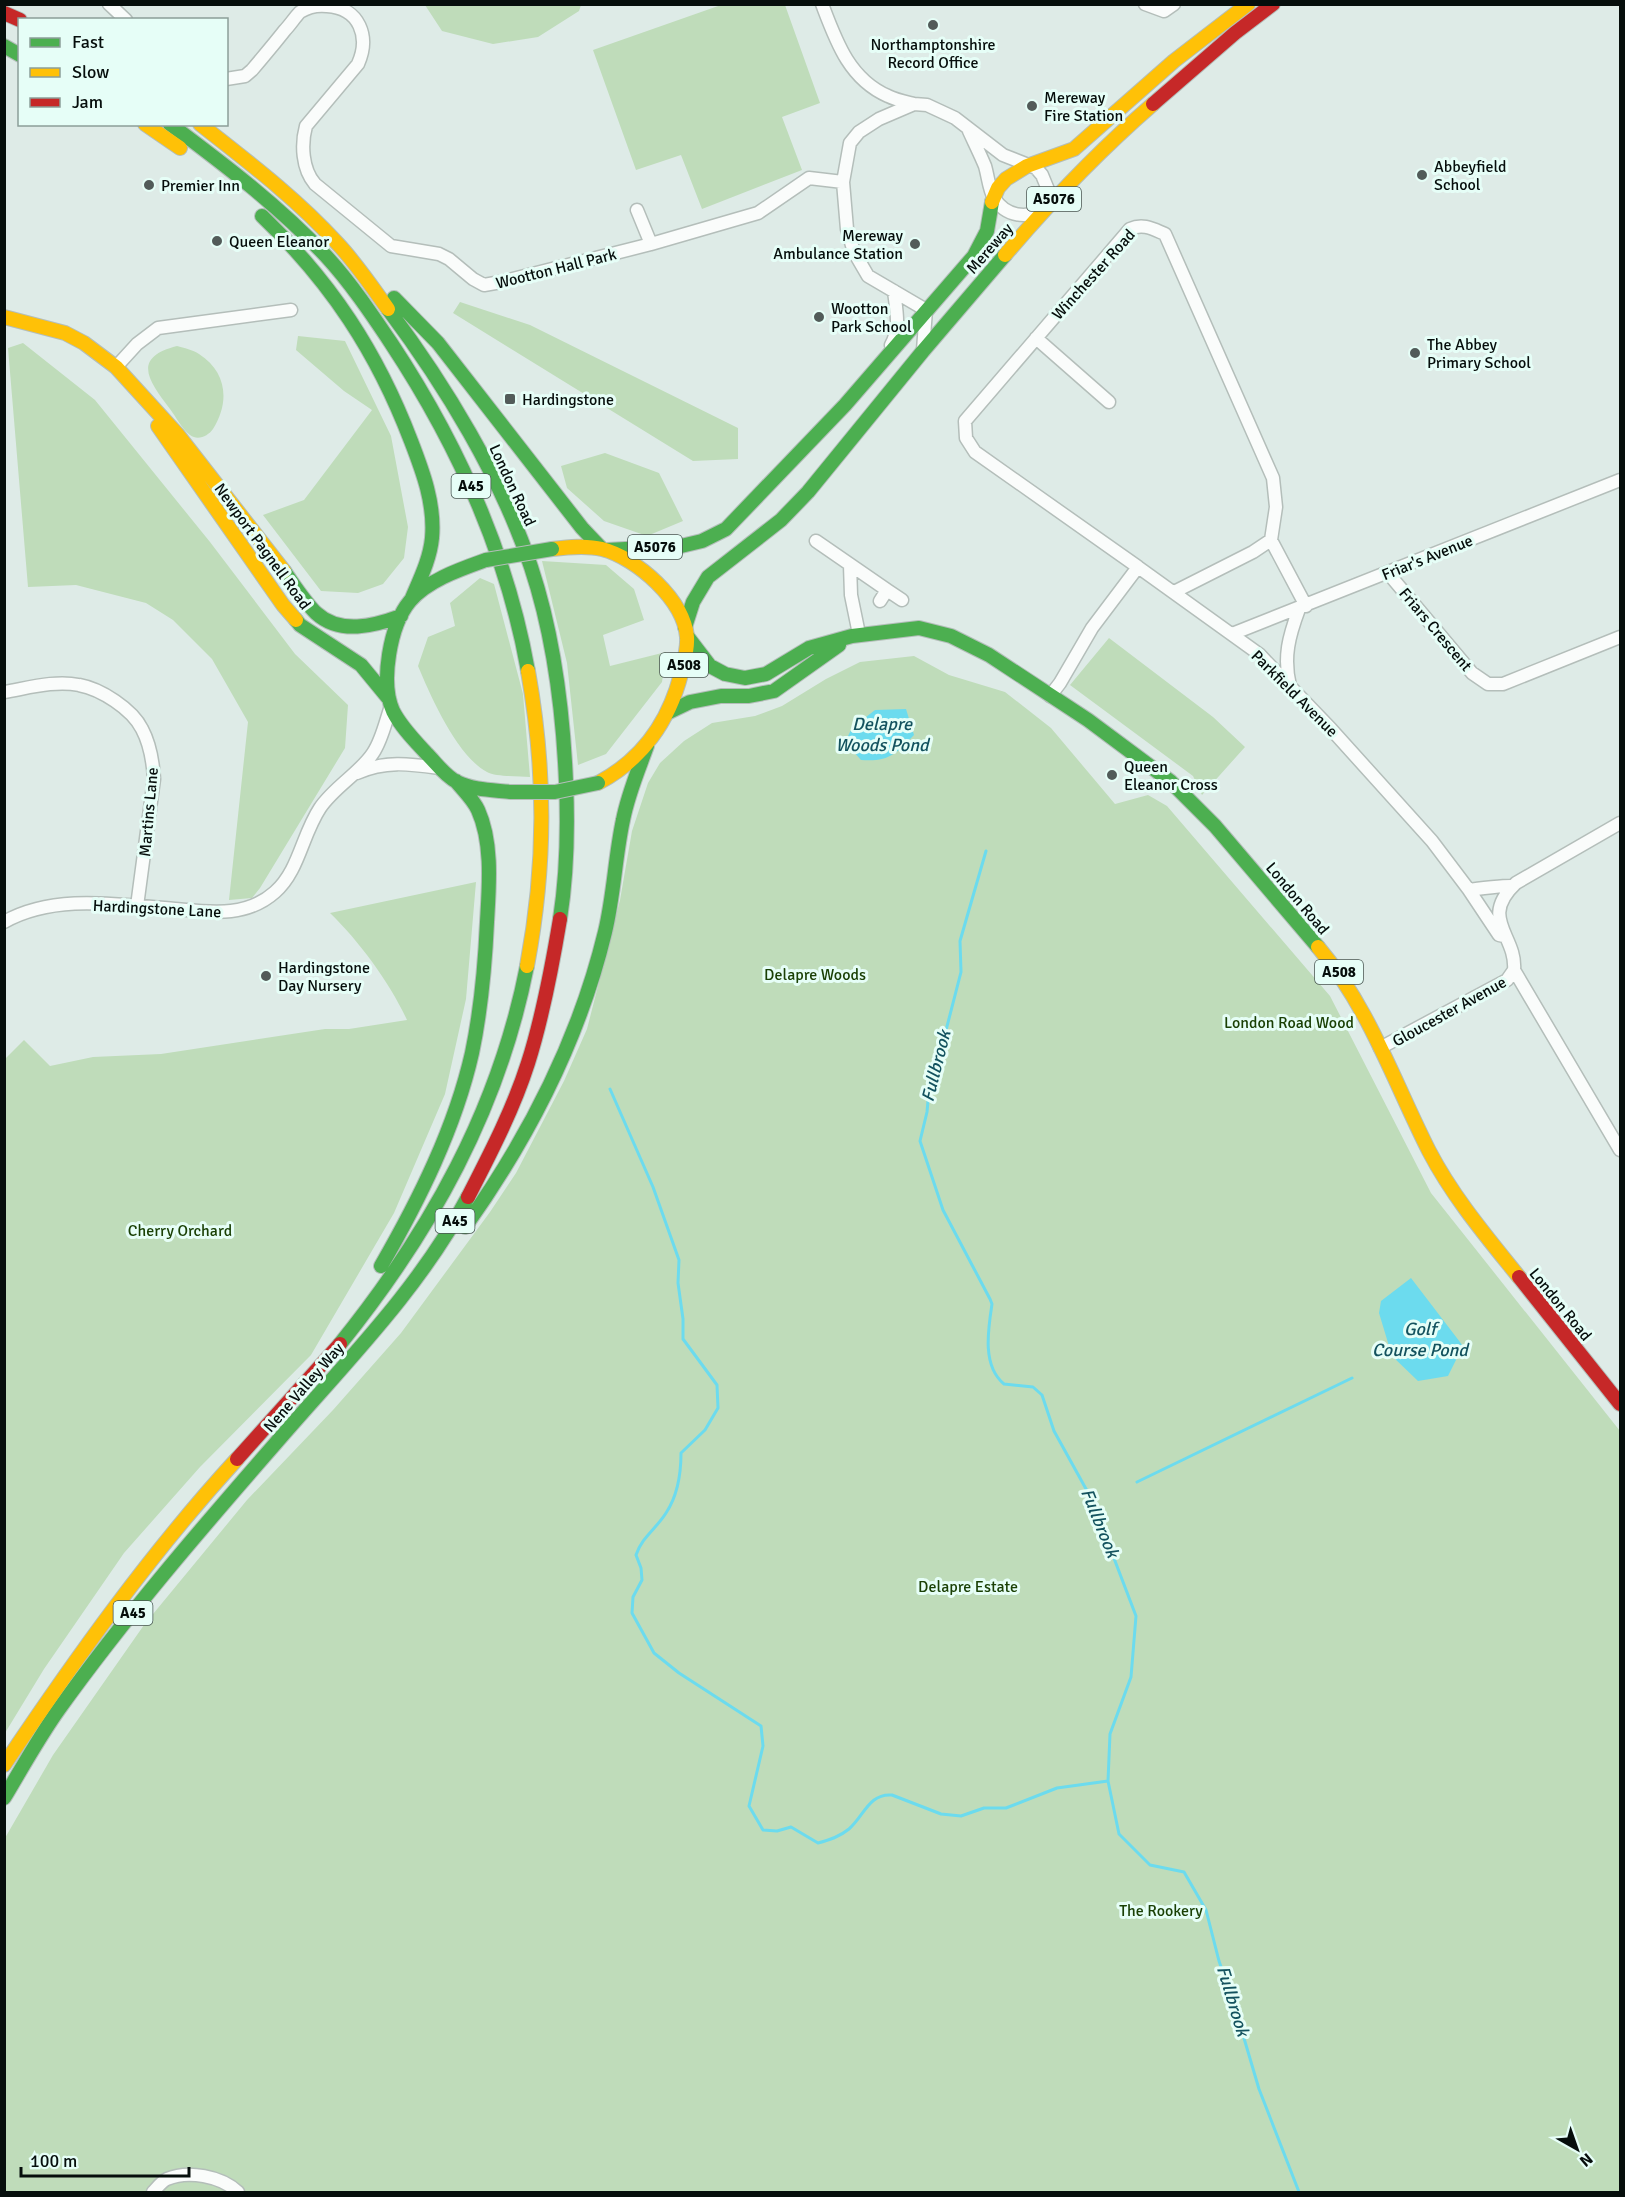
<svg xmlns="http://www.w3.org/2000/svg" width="1625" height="2197" viewBox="0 0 1625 2197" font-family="Signika,sans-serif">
  <rect width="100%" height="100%" fill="#deebe7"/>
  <path fill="#bfdcba" d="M 425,5 L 581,5 L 579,11 L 538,37 L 493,44 L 442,31 Z
    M 721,5 L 785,5 L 820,103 L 782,117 L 802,170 L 702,209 L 681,155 L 636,170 L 593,50 Z
    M 460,302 L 530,325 L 738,428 L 738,459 L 693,461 L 453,313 Z
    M 298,336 L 345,341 L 391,436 L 408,527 L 404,558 L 383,584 L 358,593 L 321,591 L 263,515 L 304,500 L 372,410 L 344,391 L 296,350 Z
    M 23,343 L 95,400 L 210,542 L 295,654 L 348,705 L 345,748 L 260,888 L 252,898 L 229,900 L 248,722 L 212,659 L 173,620 L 146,603 L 76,585 L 28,587 L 8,348 Z
    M 177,346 C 184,348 193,350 199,354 C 227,372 230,402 213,429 C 208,436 198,441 190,435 C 182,429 176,417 170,409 C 150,382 130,358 177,346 Z
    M 605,453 L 659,473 L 683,521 L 647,536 L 604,521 L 567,488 L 561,466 Z
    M 542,561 L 606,565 L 634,589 L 644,620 L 603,635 L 610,666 L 666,652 L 662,682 L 606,754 L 578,765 L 567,663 Z
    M 480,578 L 494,584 L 523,694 L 530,777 C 519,776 496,777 487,772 C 457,756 431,697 418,666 L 428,637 L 455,626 L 450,603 Z
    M 1109,638 L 1213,717 L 1245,747 L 1202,795 L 1193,776 L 1070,685 Z
    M 914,656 L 949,675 L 1005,692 L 1051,728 L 1115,804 L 1148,795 L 1167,806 L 1330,996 L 1431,1193 L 1620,1431 L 1620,2192 L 5,2192 L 5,1838 L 53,1755 L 144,1625 L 247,1500 L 333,1410 L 401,1333 L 490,1212 L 516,1173 L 564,1081 L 587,1029 L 620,900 L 632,831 L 648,783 L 660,763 L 684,741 L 712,723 L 755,716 L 782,706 L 826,679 L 860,662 Z
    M 476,882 L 466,999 L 445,1094 L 394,1213 L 311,1355 L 200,1467 L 124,1553 L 44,1669 L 5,1733 L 5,1059 L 24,1040 L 50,1066 L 93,1057 L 161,1054 L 325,1029 L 349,1029 L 407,1020 C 390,983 359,941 330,913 Z"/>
  <path fill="#6cdbee" d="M 906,709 L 914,735 C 896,754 889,762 861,760 L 845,742 L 852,728 L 875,710 Z
    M 1411,1278 L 1463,1346 L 1448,1376 L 1418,1381 L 1392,1356 L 1379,1313 L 1381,1301 Z"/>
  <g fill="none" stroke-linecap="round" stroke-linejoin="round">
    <path stroke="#6cdbee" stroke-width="3" d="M 986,851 L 960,941 L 961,972 L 944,1038 L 930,1079 L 927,1112 L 920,1141 L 943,1210 L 990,1299 L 992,1304 C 988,1330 982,1366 1004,1384 L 1033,1387 L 1042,1395 L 1054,1431 L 1091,1498 L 1136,1616 L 1131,1677 L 1110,1734 L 1108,1781 L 1119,1834 L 1150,1865 L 1184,1872 L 1206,1910 L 1219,1961 L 1233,2001 L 1259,2089 L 1299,2192
      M 610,1089 L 653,1187 L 679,1260 L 678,1283 L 683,1319 L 683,1339 L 717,1385 L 718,1408 L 705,1430 L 681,1453 C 681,1473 678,1495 666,1513 C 656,1529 642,1537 636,1555 L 641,1568 L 642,1580 L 633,1597 L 632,1613 L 654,1653 L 679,1673 L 761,1726 L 763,1746 L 749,1806 L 763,1830 L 777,1831 L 791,1827 L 818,1843 C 830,1840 839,1837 849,1829 C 864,1816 869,1793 892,1795 L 941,1814 L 961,1816 L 984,1808 L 1006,1808 L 1057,1788 L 1108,1781
      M 1137,1482 L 1352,1378"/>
    <g stroke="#b4beba" stroke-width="15">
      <path id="street" d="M 109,4 L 126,20
        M 822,4 C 836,41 849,79 888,96 C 896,100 906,102 914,104
        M 1145,4 L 1164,11 L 1174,4
        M 226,79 L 245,76 L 252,70 C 263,57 274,44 285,30 C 290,25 295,17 300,12 C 308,7 318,5 327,6 C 360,8 370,37 358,64 L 306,126 C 301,144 302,169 315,184 L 391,246 L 439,254 L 449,259 L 473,279 L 484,285 L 501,282 L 651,244 L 758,213 L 809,178 L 843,182
        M 637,210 L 651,244
        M 1036,338 L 1109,402
        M 891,345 C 901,328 896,309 894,291
        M 923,350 L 926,310 L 868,276 L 854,252 L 847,229 L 843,182 L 850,143 L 859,132 L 879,119 L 914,104 L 927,105 L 955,118 L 1003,155 L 1036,168 L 1042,175 L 1049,192 L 1044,209 C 1027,219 1006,217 994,198 C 989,190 988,176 985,166 C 980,154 974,142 969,131
        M 116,367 L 137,344 L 158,328 L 291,310
        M 816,541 L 887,590
        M 850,565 L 851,595 L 859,634
        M 1138,567 L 975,452 L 966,438 L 965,421 L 1130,229 C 1143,223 1153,229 1165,234 L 1273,478 L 1276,507 L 1271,540 L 1306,606
        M 1388,573 L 1472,673 L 1488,684 L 1503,684 L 1620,637
        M 1174,592 L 1253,552 L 1271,540
        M 880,601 L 887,590 L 902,600
        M 1232,634 L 1620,480
        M 1290,686 C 1283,657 1289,636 1299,609
        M 4,692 C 28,688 55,680 79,685 C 101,689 132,709 142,729 C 150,744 153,762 154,779 L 137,906
        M 1050,696 L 1060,683 L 1092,628 L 1138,567 L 1259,654 L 1331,729 L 1432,841 L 1469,890 L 1499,935 L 1504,936
        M 357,773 C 385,760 411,764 440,768
        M 1620,823 L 1516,883 C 1478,919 1517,935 1514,970 L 1620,1150
        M 1469,890 C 1475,889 1509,885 1513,886
        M 4,922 C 55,893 120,905 175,909 C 209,912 246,918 275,892 C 299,871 302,835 320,808 C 334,787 361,772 373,753 C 382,740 386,720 391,706
        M 1380,1048 L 1507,980 L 1514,970
        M 153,2192 C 157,2188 161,2182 167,2179 C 188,2170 221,2176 238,2192"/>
    </g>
    <g stroke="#b4beba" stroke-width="16">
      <path id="fast" d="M 4,46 L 20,55
        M 170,124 C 225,165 279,206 326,256 C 350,282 371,313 391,343 C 457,443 507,552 528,671
        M 262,216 C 331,282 377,352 411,441 C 423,472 435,504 432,538 C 430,559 420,579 412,598
        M 394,298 L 438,343 L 582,528 L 601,548
        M 388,309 C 445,385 501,477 531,567 C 554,636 563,710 566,782 C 568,828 567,874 560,919
        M 607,550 L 681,546 L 702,541 L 726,529 L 845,405 L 974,256 L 987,231 L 992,202
        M 486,560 C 461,569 428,580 410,601 C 390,625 380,682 393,711 C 401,727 415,741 427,754 C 436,763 445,776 457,782 C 473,790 493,790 511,792
        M 284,571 C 294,585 304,601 316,613 C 340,635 374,626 401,616
        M 296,620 L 300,625 L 361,665 L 389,699
        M 685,627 L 693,602 L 708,577 L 781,520 L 808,492 L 923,351 L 1005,255
        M 687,636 L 710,666 L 725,674 L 745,678 L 766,674 L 809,648 L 852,636 L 919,628 L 951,636 L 989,655 L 1088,720 L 1170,781 L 1215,826 L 1318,947
        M 667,713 L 690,702 L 721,696 L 749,696 L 774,691 L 839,645
        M 465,1227 C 529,1137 579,1040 605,932 C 614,895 615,857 623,820 C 628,794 638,771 647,746
        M 381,1266 C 419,1200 455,1128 472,1053 C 481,1010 485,966 487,922 C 489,887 493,843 478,810 C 473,799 463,790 456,781
        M 340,1344 C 431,1231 499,1109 527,966
        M 4,1798 C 22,1768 39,1737 59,1709 C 125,1617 200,1530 275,1444 C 342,1366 419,1290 468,1197"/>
    </g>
    <g stroke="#b4beba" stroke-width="16">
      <path id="slow" d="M 145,124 L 180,148
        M 200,124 C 247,161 296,198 337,243 C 356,263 372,287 388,309
        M 992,202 L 998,188 L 1006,179 L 1027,166 L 1074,149 L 1174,61 L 1248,4
        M 1005,255 C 1051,201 1100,150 1153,104
        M 4,317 L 65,333 L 84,343 L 116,367 L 178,435 L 284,571
        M 158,426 L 283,605 L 296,620
        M 552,549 C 568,547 586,545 602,549 C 637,558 684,600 687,637 C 688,649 684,662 681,674 C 669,721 642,760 598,783
        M 1318,947 C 1369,1007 1394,1082 1429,1151 C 1453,1197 1486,1236 1519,1277
        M 527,966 C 546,865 546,772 528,671
        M 4,1765 C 76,1658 150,1554 237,1459"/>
    </g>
    <g stroke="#b4beba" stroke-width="16">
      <path id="jam" d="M 4,13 L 20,20
        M 1153,104 L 1235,33 L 1273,4
        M 468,1197 C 490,1154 513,1110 528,1063 C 543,1016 552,967 560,919
        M 1519,1277 L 1620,1404
        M 237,1459 L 340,1344"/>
    </g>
    <use href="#street" stroke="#fafcfb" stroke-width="12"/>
    <use href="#fast" stroke="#4caf50" stroke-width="14"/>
    <use href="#slow" stroke="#ffc107" stroke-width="14"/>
    <use href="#jam" stroke="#c62828" stroke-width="14"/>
    <g stroke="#b4beba" stroke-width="16" stroke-linecap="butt">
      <path id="fast-bridge" d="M 486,560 L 552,549
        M 511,792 L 555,792 L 598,783"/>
    </g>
    <use href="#fast-bridge" stroke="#4caf50" stroke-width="14"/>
  </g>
  <g fill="#525b59" stroke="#e6fef7" stroke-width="2">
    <circle cx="933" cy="25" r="6"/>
    <circle cx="1032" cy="106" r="6"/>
    <circle cx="1422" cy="175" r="6"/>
    <circle cx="149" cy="185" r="6"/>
    <circle cx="217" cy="241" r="6"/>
    <circle cx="915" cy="244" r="6"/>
    <circle cx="819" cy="317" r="6"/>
    <circle cx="1415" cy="353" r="6"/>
    <rect x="504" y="393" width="12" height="12" rx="3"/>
    <circle cx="1112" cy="775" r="6"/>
    <circle cx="266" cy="976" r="6"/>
  </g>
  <g text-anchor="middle" stroke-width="6" stroke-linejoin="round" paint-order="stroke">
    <g fill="#e6fef7" stroke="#495652" stroke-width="1.5">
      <rect x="1027" y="187" width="54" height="24" rx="4.5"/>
      <rect x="451.5" y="474" width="39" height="24" rx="4.5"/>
      <rect x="628" y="535" width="54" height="24" rx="4.5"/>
      <rect x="660" y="653" width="48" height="24" rx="4.5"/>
      <rect x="1315" y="960" width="48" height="24" rx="4.5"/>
      <rect x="435.5" y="1209" width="39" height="24" rx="4.5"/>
      <rect x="113.5" y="1601" width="39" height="24" rx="4.5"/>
    </g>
    <g font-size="15" font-weight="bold" fill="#060e0c">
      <text x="1054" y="204">A5076</text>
      <text x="471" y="491">A45</text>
      <text x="655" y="552">A5076</text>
      <text x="684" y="670">A508</text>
      <text x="1339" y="977">A508</text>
      <text x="455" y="1226">A45</text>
      <text x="133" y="1618">A45</text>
    </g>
    <g font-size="16" fill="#060e0c" stroke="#e6fef7" text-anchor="start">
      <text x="933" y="50" text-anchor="middle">Northamptonshire<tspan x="933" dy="18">Record Office</tspan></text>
      <text x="1044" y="103">Mereway<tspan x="1044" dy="18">Fire Station</tspan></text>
      <text x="1434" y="172">Abbeyfield<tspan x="1434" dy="18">School</tspan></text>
      <text x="161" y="191">Premier Inn</text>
      <text x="903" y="241" text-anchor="end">Mereway<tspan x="903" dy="18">Ambulance Station</tspan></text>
      <text x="229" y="247">Queen Eleanor</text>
      <text x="831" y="314">Wootton<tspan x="831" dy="18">Park School</tspan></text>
      <text x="1427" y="350">The Abbey<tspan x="1427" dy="18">Primary School</tspan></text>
      <text x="522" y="405">Hardingstone</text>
      <text x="1124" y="772">Queen<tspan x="1124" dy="18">Eleanor Cross</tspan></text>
      <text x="278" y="973">Hardingstone<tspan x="278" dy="18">Day Nursery</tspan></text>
    </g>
    <g font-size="16" fill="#060e0c" stroke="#e6fef7">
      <text transform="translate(989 248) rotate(-49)" y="6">Mereway</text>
      <text transform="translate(556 268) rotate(-14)" y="6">Wootton Hall Park</text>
      <text transform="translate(1093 274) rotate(-48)" y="6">Winchester Road</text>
      <text transform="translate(513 485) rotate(65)" y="6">London Road</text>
      <text transform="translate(263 546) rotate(54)" y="6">Newport Pagnell Road</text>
      <text transform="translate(1427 557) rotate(-22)" y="6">Friar's Avenue</text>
      <text transform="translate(1436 629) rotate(50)" y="6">Friars Crescent</text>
      <text transform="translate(1295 693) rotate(45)" y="6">Parkfield Avenue</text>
      <text transform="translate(148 812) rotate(-85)" y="6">Martins Lane</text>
      <text transform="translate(1298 898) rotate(50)" y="6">London Road</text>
      <text transform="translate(157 908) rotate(3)" y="6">Hardingstone Lane</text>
      <text transform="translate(1449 1011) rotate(-29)" y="6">Gloucester Avenue</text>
      <text transform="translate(1561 1304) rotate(51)" y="6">London Road</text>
      <text transform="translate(303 1387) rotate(-49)" y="6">Nene Valley Way</text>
    </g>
    <g font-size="16" fill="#1a4005" stroke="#e6fef7">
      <text x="815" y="980">Delapre Woods</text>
      <text x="1289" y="1028">London Road Wood</text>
      <text x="180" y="1236">Cherry Orchard</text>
      <text x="968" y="1592">Delapre Estate</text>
      <text x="1161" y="1916">The Rookery</text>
    </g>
    <g font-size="18" font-style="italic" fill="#13525e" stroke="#e6fef7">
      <text x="882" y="730">Delapre<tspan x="882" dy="21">Woods Pond</tspan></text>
      <text transform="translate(936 1066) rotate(-76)" y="6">Fullbrook</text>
      <text x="1420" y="1335">Golf<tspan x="1420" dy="21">Course Pond</tspan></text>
      <text transform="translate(1100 1523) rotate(68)" y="6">Fullbrook</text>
      <text transform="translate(1233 2001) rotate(73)" y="6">Fullbrook</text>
    </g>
  </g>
  <rect width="1625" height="2197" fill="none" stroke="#060e0c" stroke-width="12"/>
  <rect x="18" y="18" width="210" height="108" fill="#e6fef7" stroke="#8c9e99" stroke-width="1.5"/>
  <rect x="30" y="38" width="30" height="9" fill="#4caf50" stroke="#8c9e99" stroke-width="1.5"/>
  <text x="72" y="48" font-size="18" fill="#060e0c">Fast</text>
  <rect x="30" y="68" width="30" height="9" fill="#ffc107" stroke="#8c9e99" stroke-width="1.5"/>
  <text x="72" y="78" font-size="18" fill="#060e0c">Slow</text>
  <rect x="30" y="98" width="30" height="9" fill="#c62828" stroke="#8c9e99" stroke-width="1.5"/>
  <text x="72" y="108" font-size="18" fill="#060e0c">Jam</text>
  <g transform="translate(1577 2149) rotate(140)" stroke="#e6fef7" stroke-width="4.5" paint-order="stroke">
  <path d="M0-4.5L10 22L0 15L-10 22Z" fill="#060e0c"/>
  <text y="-9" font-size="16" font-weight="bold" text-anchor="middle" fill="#060e0c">N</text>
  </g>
  <path d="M21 2167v9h168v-9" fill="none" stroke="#060e0c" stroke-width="3"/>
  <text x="30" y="2167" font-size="18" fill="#060e0c" stroke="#e6fef7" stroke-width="4.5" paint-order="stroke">100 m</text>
</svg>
